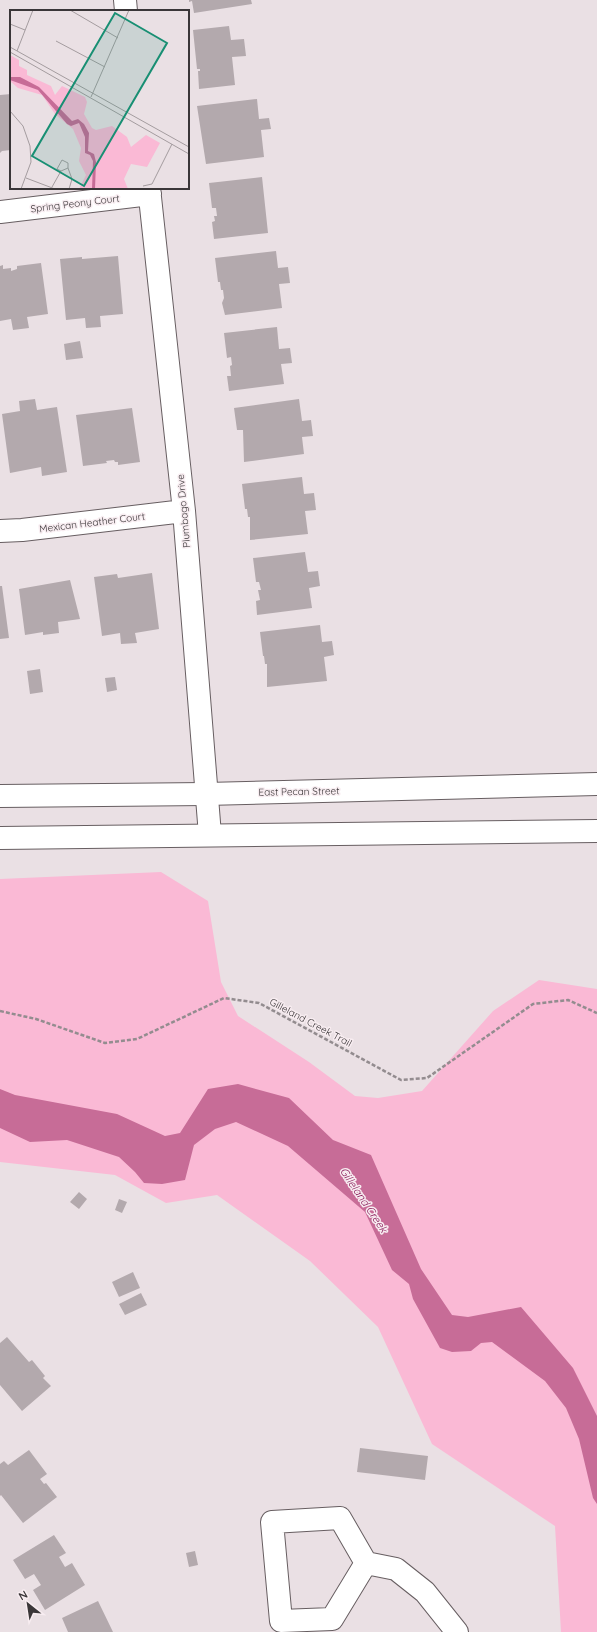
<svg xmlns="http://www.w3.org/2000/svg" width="597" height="1632" viewBox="0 0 597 1632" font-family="Quicksand,sans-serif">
  <rect width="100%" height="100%" fill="#eae0e4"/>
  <path fill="#fab9d5" d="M 161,872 L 208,901 L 221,982 L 238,1016 L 309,1062 L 355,1096 L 378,1098 L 422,1091 L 493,1011 L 539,980 L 597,989 L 597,1632 L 561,1632 L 555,1526 L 432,1444 L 378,1327 L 310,1261 L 217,1195 L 166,1203 L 115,1175 L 0,1162 L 0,879 Z"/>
  <path fill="#c76c97" d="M 238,1084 L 289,1098 L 333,1140 L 371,1155 L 421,1269 L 452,1315 L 468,1317 L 521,1307 L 573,1368 L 597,1416 L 597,1504 L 593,1498 L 579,1439 L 566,1408 L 545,1381 L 492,1342 L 481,1343 L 471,1351 L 452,1352 L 440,1348 L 413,1299 L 409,1284 L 392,1270 L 365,1212 L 288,1146 L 236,1122 L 215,1129 L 194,1145 L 185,1180 L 162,1184 L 144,1183 L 135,1172 L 119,1157 L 67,1140 L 30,1142 L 0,1128 L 0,1089 L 15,1095 L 117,1114 L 165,1136 L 180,1133 L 208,1089 Z"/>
  <path fill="#b3a9ad" d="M 189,0 L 251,0 L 252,4 L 194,13 L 192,1 L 189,2 Z
    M 229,26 L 231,40 L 244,39 L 246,56 L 232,57 L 235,85 L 199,89 L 198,71 L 200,71 L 200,69 L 197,69 L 193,30 Z
    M 11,94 L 11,150 L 2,151 L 0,153 L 0,95 Z
    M 257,99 L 259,119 L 269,118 L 271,129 L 261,130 L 264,157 L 206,164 L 197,106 Z
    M 262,177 L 268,233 L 214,239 L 212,222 L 215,221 L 214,216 L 217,216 L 216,208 L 212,208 L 209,183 Z
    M 276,251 L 278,268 L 288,267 L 290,283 L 279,284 L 282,308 L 225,315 L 222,303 L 224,298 L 223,290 L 221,290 L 220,282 L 218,282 L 215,258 Z
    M 118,256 L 123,314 L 100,316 L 101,327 L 86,328 L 85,318 L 66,320 L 60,259 L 82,257 L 82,259 Z
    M 41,263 L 48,314 L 27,317 L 29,328 L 13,330 L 11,319 L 0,321 L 0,266 L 3,265 L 3,269 L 11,268 L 11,271 L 17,269 L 17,266 Z
    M 277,327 L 279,349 L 290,348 L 292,363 L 281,364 L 284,384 L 229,391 L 227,376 L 231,376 L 230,366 L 232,365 L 231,357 L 227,358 L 224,333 Z
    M 80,341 L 83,358 L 66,360 L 64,344 Z
    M 35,399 L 37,410 L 57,407 L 67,472 L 42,476 L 41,467 L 10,473 L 2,414 L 20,411 L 19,401 Z
    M 299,399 L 302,421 L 311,420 L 313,436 L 302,437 L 304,454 L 244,462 L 243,430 L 237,430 L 234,408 Z
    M 132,408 L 140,462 L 118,465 L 118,462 L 115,462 L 114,460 L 106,461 L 107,463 L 83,466 L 76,415 Z
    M 302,477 L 304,494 L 314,493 L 316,510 L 305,511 L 308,534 L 250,540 L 250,517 L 248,517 L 247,509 L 245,509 L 242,484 Z
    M 305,552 L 308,572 L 318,571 L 320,586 L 309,588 L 312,608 L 257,615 L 256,601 L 260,600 L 258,590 L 261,590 L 259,582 L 256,582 L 253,558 Z
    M 152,573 L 159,629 L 135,633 L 137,643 L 121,644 L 120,633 L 102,636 L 94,577 L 117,574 L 118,578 Z
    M 70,580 L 80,619 L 58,622 L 59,633 L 43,635 L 43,632 L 25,635 L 19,589 Z
    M 0,586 L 2,586 L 9,638 L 0,639 Z
    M 320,625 L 322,642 L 332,641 L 334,655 L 324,657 L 327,681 L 267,687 L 267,664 L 265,664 L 264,656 L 263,656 L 260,632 Z
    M 40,669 L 43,692 L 30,694 L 27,671 Z
    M 115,677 L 117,690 L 107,692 L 105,678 Z
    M 79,1192 L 87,1199 L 79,1209 L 70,1202 Z
    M 119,1199 L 127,1202 L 122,1213 L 115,1210 Z
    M 133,1272 L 140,1288 L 119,1297 L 112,1282 Z
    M 141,1293 L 147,1305 L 125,1315 L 119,1304 Z
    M 7,1337 L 29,1362 L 32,1360 L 45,1376 L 43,1378 L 51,1386 L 22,1411 L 0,1385 L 0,1343 Z
    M 360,1448 L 428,1456 L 425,1480 L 357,1472 Z
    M 29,1450 L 47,1474 L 40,1479 L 44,1484 L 46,1483 L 57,1497 L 23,1523 L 1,1495 L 0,1496 L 0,1464 L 4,1461 L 8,1465 Z
    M 54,1535 L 66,1553 L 59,1557 L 65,1567 L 72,1563 L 85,1585 L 45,1610 L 33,1590 L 41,1585 L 34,1574 L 25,1579 L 13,1560 Z
    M 195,1551 L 198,1565 L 189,1567 L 186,1553 Z
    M 98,1601 L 113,1632 L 68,1632 L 62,1618 Z"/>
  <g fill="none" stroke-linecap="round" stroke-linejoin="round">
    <g stroke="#675e61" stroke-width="24">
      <path id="minor" d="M 125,0 L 126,11
        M 149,188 L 184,511 L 210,835
        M 0,212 L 150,194
        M 0,531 L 22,530 L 184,511
        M 340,1518 L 366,1563 L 332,1619 L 281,1621 L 272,1522 Z
        M 366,1563 L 396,1569 L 425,1592 L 457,1632"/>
    </g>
    <g stroke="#675e61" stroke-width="24">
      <path id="major" d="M 0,796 L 206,794 L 597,784
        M 0,838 L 597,831"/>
    </g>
    <path stroke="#938c8f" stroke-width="2.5" stroke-dasharray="4 2" stroke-linecap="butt" d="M 0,1011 L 36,1019 L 105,1043 L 137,1039 L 224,998 L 259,1003 L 401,1080 L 427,1078 L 533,1004 L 568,1000 L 597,1013"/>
    <use href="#minor" stroke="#fff" stroke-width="22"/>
    <use href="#major" stroke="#fff" stroke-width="22"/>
  </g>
  <g text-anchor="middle" stroke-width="3" stroke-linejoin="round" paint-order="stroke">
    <g font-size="10" fill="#3a3638" stroke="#f8edf1">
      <text transform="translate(75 203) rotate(-7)" y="4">Spring Peony Court</text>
      <text transform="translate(183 511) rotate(-95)" y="4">Plumbago Drive</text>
      <text transform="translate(92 522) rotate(-7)" y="4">Mexican Heather Court</text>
      <text transform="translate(299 791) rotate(-1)" y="4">East Pecan Street</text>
      <text transform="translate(311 1022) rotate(28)" y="4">Gilleland Creek Trail</text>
    </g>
    <g font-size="11" font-style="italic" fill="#891b59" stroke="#f8edf1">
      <text transform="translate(364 1200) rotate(56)" y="4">Gilleland Creek</text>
    </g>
  </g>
  <g transform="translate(10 10)">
    <rect width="179" height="179" fill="#eae0e4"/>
    <path d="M 0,45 L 9,50 L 9,56 L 17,60 L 17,65 L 41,76 L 45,85 L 52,76 L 75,87 L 77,92 L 74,104 L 82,118 L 86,120 L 102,116 L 117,127 L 121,137 L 136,125 L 150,133 L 137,157 L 121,154 L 114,169 L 118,179 L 69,179 L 76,165 L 69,151 L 71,138 L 63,119 L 45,104 L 32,85 L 8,78 L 0,71 Z" fill="#fab9d5"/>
    <path d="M 0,67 L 10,67 L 29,77 L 62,111 L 68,109 L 74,114 L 79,123 L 78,141 L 84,144 L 86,152 L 85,179 L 82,179 L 83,151 L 80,145 L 75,143 L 75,127 L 69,113 L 61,116 L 57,114 L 28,80 L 0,70 Z" fill="#c76c97"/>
    <path fill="none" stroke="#a49c9f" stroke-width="1" d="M 60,0 L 108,28M 0,14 L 15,20M 46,31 L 95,57M 0,37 L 179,137M 7,41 L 23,0M 0,42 L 179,144M 81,87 L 119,0M 0,101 L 13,116 L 20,136 L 21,152 L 11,179M 58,158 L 62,169 L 59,179M 16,168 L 45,179M 133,176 L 142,174 L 162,134M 42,177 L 51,161 L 47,159 L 52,150 L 58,153 L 58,158 L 51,161"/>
    <path fill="#188f73" fill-opacity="0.15" stroke="#188f73" stroke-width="2" d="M 105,3 L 157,33 L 74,176 L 22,146 Z"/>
    <rect width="179" height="179" fill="none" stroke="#3a3638" stroke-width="2"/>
  </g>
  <g transform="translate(28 1604) rotate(330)" stroke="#f8edf1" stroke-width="3" paint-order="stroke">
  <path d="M0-3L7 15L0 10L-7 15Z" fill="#3a3638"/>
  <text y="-6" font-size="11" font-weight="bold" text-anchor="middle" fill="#3a3638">N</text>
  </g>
</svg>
